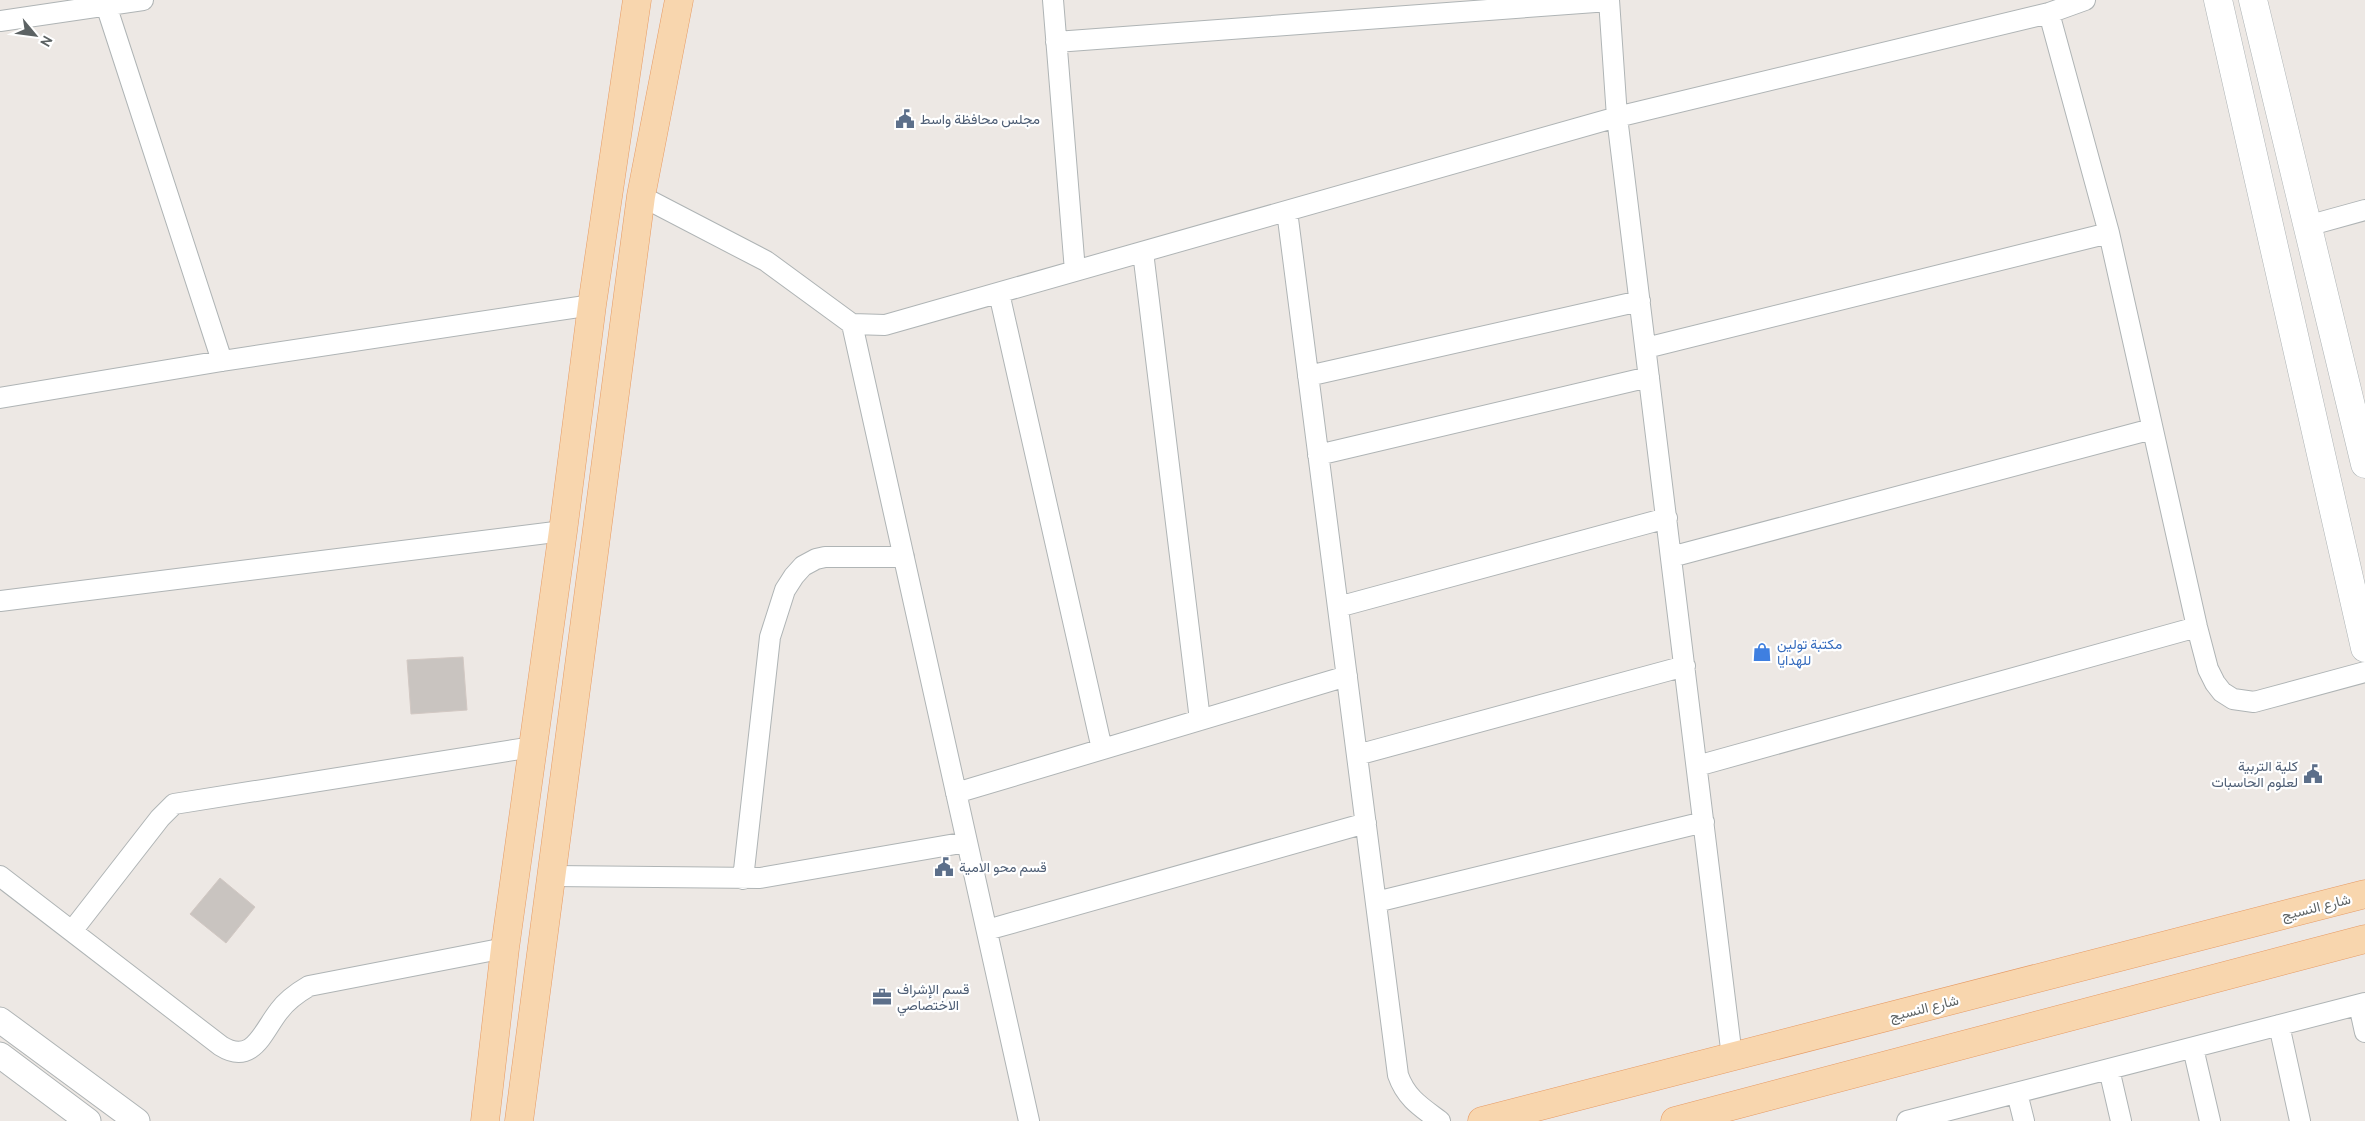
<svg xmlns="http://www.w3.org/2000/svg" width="2365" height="1121" viewBox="0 0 2365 1121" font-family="Cabin,Vazirmatn,sans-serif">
  <rect width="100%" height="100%" fill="#ede8e4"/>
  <path fill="#c9c4c0" stroke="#d2c8c3" d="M 463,657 L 467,710 L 411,714 L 407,660 Z
    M 220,878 L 255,907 L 226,943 L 190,914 Z"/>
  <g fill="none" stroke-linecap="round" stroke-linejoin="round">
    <g stroke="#afb4b5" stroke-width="22">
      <path id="minor" d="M 1053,0 L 1075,271
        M 1609,0 L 1617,117 L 1732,1057
        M 106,5 L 222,361
        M 2049,13 L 2109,233 L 2197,627 L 2208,669 L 2215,683 L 2222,692 L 2233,699 L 2254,702 L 2365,672
        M 0,21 L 143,0
        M 1056,42 L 1609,1
        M 641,196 L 766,261 L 852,324 L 885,325 L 1617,117 L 2049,13 L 2085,0
        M 1287,211 L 1398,1075 C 1406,1098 1421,1107 1440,1121
        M 2307,226 L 2365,210
        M 1143,252 L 1200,720
        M 999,293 L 1102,749
        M 852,324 L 1029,1121
        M 1646,348 L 2109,233
        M 1308,376 L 1640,301
        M 0,398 L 222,361 L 592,305
        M 1318,455 L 1649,377
        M 1671,557 L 2152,429
        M 0,601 L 563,531
        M 1338,607 L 1667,518
        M 1357,755 L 1685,666
        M 1697,766 L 2197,627
        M 956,793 L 1347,676
        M 0,876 L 221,1046 C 253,1066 263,1031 279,1011 C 287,1000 297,993 309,986 L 505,948
        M 552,876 L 760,878 L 967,842
        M 743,879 L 770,637 L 785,590 L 794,576 L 803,566 L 816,559 L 825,557 L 904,557
        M 1376,902 L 1704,822
        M 987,930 L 1366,823
        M 72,931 L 160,818 L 174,804 L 533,747
        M 2359,1005 L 2365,1032
        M 2279,1025 L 2300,1121
        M 2193,1048 L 2210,1121
        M 2109,1069 L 2121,1121
        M 2017,1093 L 2024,1121
        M 1907,1121 L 2365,1003"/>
    </g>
    <g stroke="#afb4b5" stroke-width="27">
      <path id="tertiary" d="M 0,1020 L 137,1121
        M 0,1055 L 88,1121"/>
    </g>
    <g stroke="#aeb4b6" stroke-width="29">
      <path id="secondary" d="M 2218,0 L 2365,648
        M 2253,0 L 2365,464"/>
    </g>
    <g stroke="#e69a64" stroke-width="29">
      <path id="primary" d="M 485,1121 L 505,948 L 563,531 L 592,305 L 637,0
        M 519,1121 L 641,196 L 679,0
        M 1482,1121 L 2365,894
        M 1675,1121 L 2365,939"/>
    </g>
    <use href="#minor" stroke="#fff" stroke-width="20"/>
    <use href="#tertiary" stroke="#fff" stroke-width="25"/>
    <use href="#secondary" stroke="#fff" stroke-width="28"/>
    <use href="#primary" stroke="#f8d6ae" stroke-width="28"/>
  </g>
  <defs>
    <g id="civic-bare" transform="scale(1.5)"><path d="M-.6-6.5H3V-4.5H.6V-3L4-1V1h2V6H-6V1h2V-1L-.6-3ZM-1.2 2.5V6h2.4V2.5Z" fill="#5c6f8a" stroke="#fff" stroke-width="2.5" paint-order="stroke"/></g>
    <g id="shop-bare" transform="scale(1.5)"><path d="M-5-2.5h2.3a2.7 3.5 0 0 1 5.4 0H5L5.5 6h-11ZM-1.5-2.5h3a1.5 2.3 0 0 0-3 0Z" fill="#3f7fe0" stroke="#fff" stroke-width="2.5" paint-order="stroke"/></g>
    <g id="office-bare" transform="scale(1.5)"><path d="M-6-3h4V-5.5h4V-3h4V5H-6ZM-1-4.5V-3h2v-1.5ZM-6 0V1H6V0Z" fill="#5c6f8a" stroke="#fff" stroke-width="2.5" paint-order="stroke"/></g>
  </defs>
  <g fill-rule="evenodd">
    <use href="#civic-bare" x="905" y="119"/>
    <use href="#shop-bare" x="1762" y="652"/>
    <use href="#civic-bare" x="2313" y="774"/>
    <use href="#civic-bare" x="944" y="867"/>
    <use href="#office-bare" x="882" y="997"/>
  </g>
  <g text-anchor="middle" stroke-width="4.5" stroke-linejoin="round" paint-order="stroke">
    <g font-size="14" fill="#4e5e75" stroke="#fff" text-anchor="start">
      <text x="920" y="124">مجلس محافظة واسط</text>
      <text x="2298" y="771" text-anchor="end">كلية التربية<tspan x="2298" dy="16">لعلوم الحاسبات</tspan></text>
      <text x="959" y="872">قسم محو الامية</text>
      <text x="897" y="994">قسم الإشراف<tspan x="897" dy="16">الاختصاصي</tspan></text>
    </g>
    <g font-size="14" fill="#366cbe" stroke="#fff" text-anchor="start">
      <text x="1777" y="649">مكتبة تولين<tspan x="1777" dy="16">للهدايا</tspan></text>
    </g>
    <g font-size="14" fill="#5c6263" stroke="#fff">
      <text transform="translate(2316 907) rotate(-14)" y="5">شارع النسيج</text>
      <text transform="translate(1924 1008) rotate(-14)" y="5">شارع النسيج</text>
    </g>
  </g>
  <g transform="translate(35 35) rotate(119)" stroke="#ffffff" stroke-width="4" paint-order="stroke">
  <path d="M0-4L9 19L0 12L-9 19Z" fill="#5c6263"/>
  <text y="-8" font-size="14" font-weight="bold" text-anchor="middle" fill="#5c6263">N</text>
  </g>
</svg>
